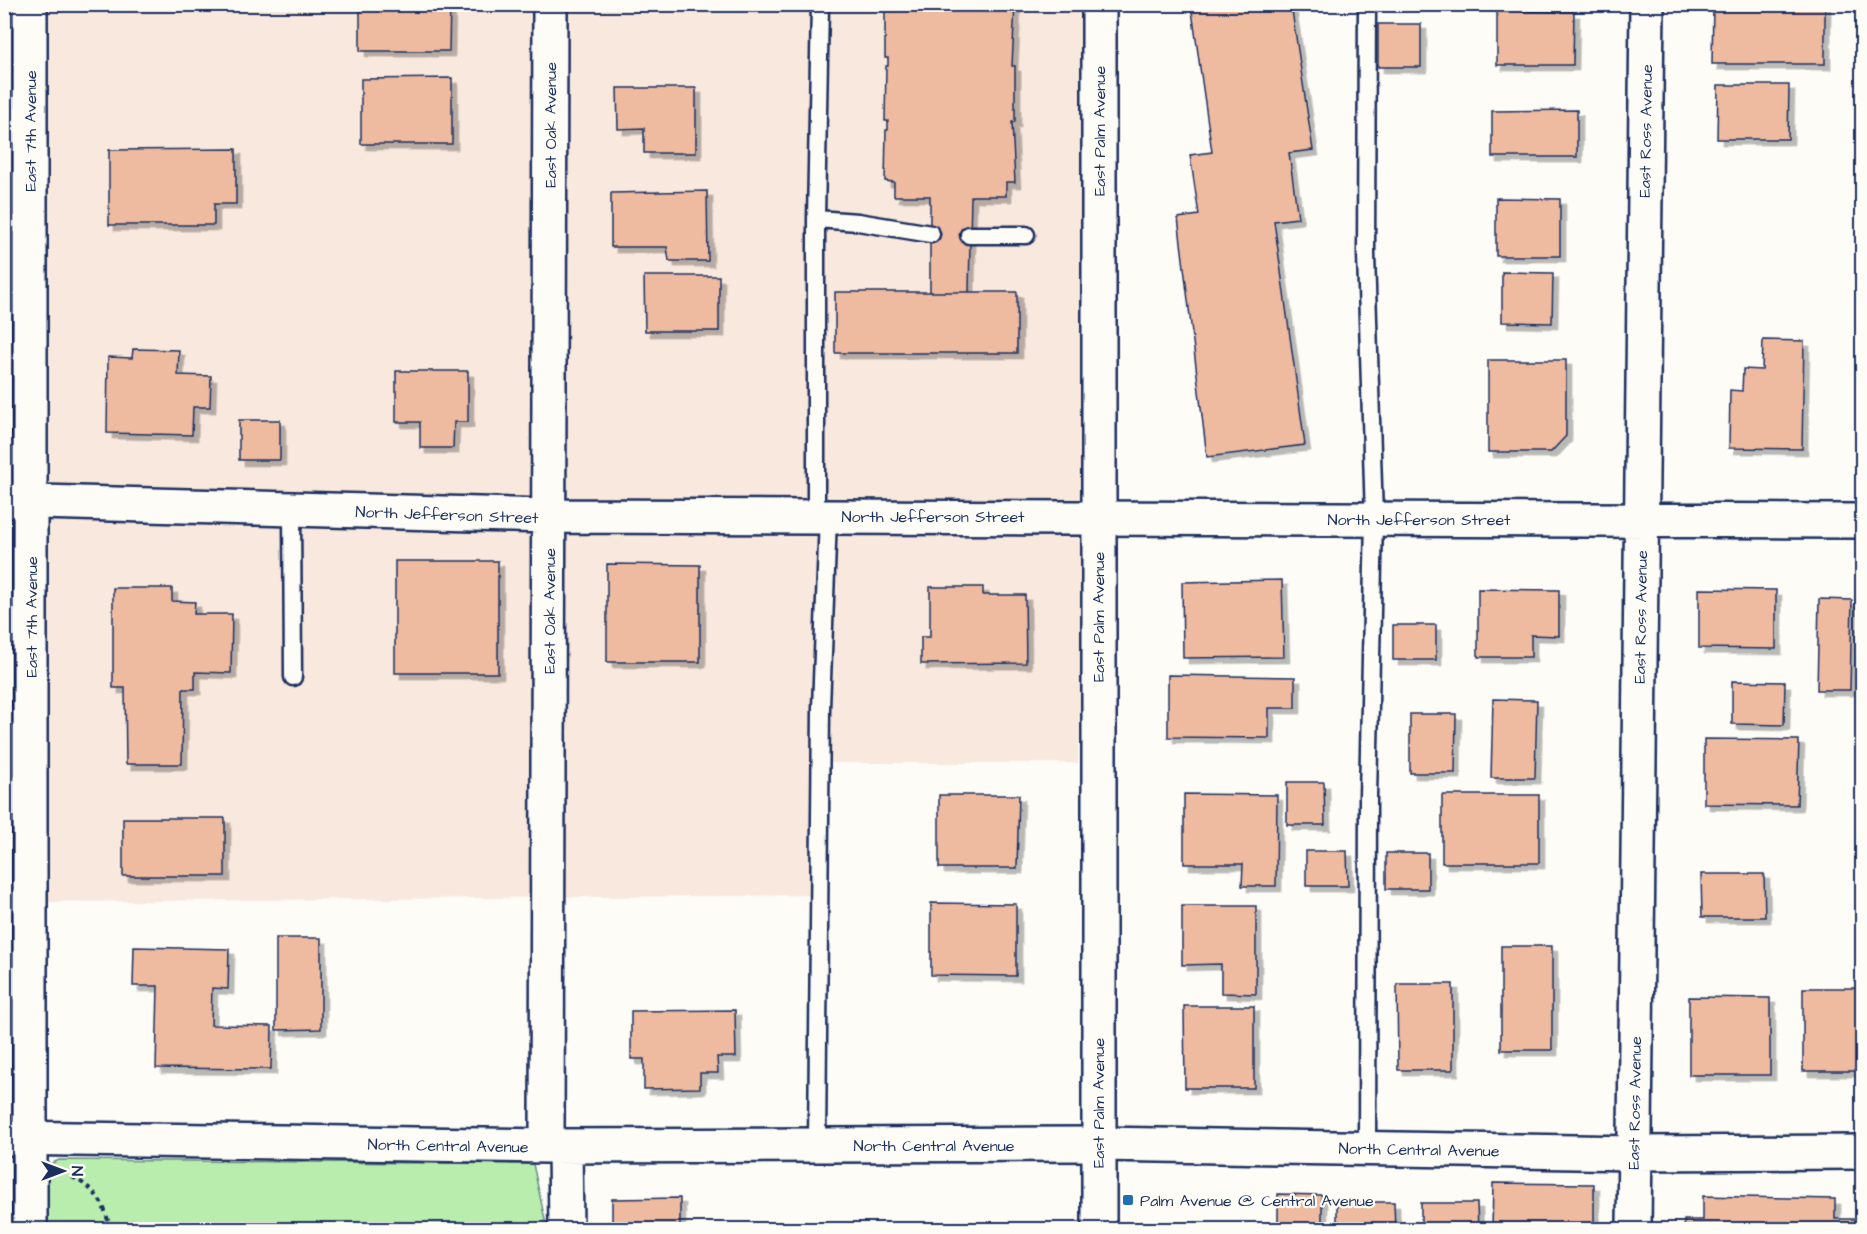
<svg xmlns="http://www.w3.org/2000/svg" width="1867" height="1234" viewBox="0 0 1867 1234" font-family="'Architects Daughter',sans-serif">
  <defs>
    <filter id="shadow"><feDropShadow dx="5.5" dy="5.5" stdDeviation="0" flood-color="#0004"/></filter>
  </defs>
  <rect width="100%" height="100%" fill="#fdfcf7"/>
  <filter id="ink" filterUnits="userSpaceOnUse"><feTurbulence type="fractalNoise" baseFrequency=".0167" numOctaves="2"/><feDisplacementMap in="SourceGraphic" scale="12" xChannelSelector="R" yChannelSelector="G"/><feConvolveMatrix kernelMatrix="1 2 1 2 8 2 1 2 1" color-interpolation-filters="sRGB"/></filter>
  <g filter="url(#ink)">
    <path fill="#f8e8dd" d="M 43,5 L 1086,5 L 1086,523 L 1078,763 L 815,763 L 820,895 L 37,902 Z"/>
    <path fill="#b9edae" stroke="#6a8e86" stroke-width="1.5" d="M 59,1160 L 533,1164 L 547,1229 L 48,1229 L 48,1165 Z
      M 4,1173 L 8,1181 L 8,1229 L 5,1229 Z"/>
    <path fill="#eebaa0" stroke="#1b2f5e" stroke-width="1.5" filter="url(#shadow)" d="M 360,4 L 450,4 L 449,51 L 360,51 Z
      M 885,4 L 1015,4 L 1012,66 L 1015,66 L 1015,122 L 1012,122 L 1015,182 L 1006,182 L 1006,196 L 971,196 L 969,292 L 930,292 L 930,196 L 894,196 L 894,182 L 885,181 L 886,130 L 888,130 L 888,121 L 885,121 L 886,66 L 888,66 L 888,58 L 885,58 Z
      M 1191,4 L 1291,4 L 1313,150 L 1289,153 L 1298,218 L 1274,221 L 1305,445 L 1207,457 L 1178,218 L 1199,215 L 1190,155 L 1212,152 Z
      M 1713,4 L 1825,4 L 1825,64 L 1712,64 Z
      M 1497,11 L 1574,12 L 1573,65 L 1497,65 Z
      M 1378,24 L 1421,24 L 1421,67 L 1378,67 Z
      M 452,78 L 452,144 L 361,144 L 361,79 Z
      M 1718,85 L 1789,85 L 1788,139 L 1717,139 Z
      M 617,88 L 696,88 L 696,153 L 644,153 L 644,128 L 618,129 Z
      M 1577,110 L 1577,157 L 1492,157 L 1492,111 Z
      M 236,149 L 236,204 L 214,204 L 214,225 L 109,225 L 109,150 Z
      M 707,191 L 708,261 L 669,261 L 667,247 L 611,247 L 611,193 Z
      M 1496,198 L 1560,199 L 1560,256 L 1496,256 Z
      M 1502,272 L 1553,273 L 1552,323 L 1502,322 Z
      M 644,276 L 719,276 L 719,331 L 645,331 Z
      M 835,292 L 1017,292 L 1017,353 L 835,353 Z
      M 1763,340 L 1804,341 L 1802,449 L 1729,448 L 1730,390 L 1742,391 L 1743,369 L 1762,370 Z
      M 133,349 L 179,350 L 178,375 L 211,376 L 210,407 L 193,407 L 192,435 L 107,433 L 108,357 L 132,358 Z
      M 1488,360 L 1566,360 L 1566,436 L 1551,452 L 1488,452 Z
      M 396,371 L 468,371 L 468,422 L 454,422 L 453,448 L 420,448 L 420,422 L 396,422 Z
      M 239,420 L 280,420 L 280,460 L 239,460 Z
      M 395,561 L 498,561 L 498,673 L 395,673 Z
      M 607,564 L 700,565 L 700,662 L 607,662 Z
      M 1282,580 L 1284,657 L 1183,658 L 1182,582 Z
      M 930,587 L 983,587 L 983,595 L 1025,595 L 1026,663 L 921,664 L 921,637 L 930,637 Z
      M 113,588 L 172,588 L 172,601 L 195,602 L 194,614 L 232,614 L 231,673 L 195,672 L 195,689 L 183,689 L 182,764 L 126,764 L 125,688 L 113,688 Z
      M 1478,589 L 1559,590 L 1559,636 L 1531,635 L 1531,657 L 1478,657 Z
      M 1699,589 L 1776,590 L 1776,649 L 1699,648 Z
      M 1819,599 L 1852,600 L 1850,690 L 1817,690 Z
      M 1393,625 L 1436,625 L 1436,660 L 1393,660 Z
      M 1168,675 L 1295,677 L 1295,708 L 1269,708 L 1269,738 L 1168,737 Z
      M 1732,681 L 1785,682 L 1784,725 L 1732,724 Z
      M 1493,699 L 1537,700 L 1535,778 L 1491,778 Z
      M 1410,714 L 1456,714 L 1455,773 L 1410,773 Z
      M 1704,739 L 1799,740 L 1797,805 L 1704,804 Z
      M 1287,782 L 1324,782 L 1325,825 L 1287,825 Z
      M 1184,794 L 1277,795 L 1276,886 L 1242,886 L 1243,864 L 1184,864 Z
      M 939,795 L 1019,795 L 1017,868 L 939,868 Z
      M 1442,795 L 1539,795 L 1539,863 L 1442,863 Z
      M 123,818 L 225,818 L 225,876 L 123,876 Z
      M 1306,851 L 1347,851 L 1348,886 L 1306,886 Z
      M 1386,853 L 1428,853 L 1428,889 L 1386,889 Z
      M 1701,874 L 1764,874 L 1765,917 L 1702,917 Z
      M 931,903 L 1016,904 L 1016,976 L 931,975 Z
      M 1182,906 L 1256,906 L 1256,994 L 1221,993 L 1221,964 L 1182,965 Z
      M 276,938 L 321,938 L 321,1029 L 276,1030 Z
      M 1501,946 L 1552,946 L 1552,1050 L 1501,1050 Z
      M 134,947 L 229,949 L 228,989 L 212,988 L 211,1025 L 272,1026 L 271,1069 L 156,1068 L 158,986 L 133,986 Z
      M 1397,984 L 1453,984 L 1453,1070 L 1398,1070 Z
      M 1803,988 L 1862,988 L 1862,1071 L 1803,1071 Z
      M 1689,997 L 1770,998 L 1770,1075 L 1689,1075 Z
      M 1184,1006 L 1254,1006 L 1254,1088 L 1185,1088 Z
      M 735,1010 L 736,1057 L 717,1057 L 718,1073 L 700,1073 L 700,1088 L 644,1089 L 644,1059 L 631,1059 L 631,1011 Z
      M 1493,1183 L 1594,1184 L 1594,1230 L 1492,1230 Z
      M 1278,1194 L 1322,1195 L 1322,1230 L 1278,1230 Z
      M 1703,1196 L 1835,1199 L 1835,1219 L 1862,1219 L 1862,1230 L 1684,1230 L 1684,1220 L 1703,1220 Z
      M 680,1198 L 680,1230 L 612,1230 L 612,1199 Z
      M 1337,1202 L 1394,1202 L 1395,1230 L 1337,1230 Z
      M 1421,1203 L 1477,1203 L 1478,1230 L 1421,1230 Z"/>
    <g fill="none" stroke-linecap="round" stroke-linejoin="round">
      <g stroke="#1b2f5e" stroke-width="21">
        <path id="lane" d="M 1367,4 L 1366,254 L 1374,518 L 1368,797 L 1367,1148
          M 816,219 L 858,222 L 931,234
          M 969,235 L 1026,235
          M 292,509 L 293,677
          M 816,516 L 816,219 L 820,4
          M 817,1145 L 821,708 L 828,516"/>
      </g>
      <g stroke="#1b2f5e" stroke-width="38">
        <path id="street" d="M 4,501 L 549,516 L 1862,521
          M 4,1138 L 547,1146 L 1098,1144 L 1634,1153 L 1862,1152
          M 547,1146 L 550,4
          M 565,1146 L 566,1230
          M 1634,1230 L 1647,4"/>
      </g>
      <g stroke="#1b2f5e" stroke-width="38">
        <path id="secondary" d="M 30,4 L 30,1230
          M 1099,1230 L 1099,4"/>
      </g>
      <path stroke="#1b2f5e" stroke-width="4" stroke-dasharray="4.5 4.5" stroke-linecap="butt" d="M 72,1177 C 96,1189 105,1203 110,1230"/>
      <use href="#lane" stroke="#fdfcf7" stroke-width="16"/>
      <use href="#street" stroke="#fdfcf7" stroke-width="33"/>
      <use href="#secondary" stroke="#fdfcf7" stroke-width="33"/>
    </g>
  </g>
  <rect fill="#1f6fb2" stroke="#fdfcf7" stroke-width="2" x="1122" y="1194" width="12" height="12" rx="3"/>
  <g text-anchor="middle" stroke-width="4.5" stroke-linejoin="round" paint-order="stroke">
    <g font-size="16" fill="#1b2f5e" stroke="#fdfcf7">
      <text transform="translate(550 125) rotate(-90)" y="6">East Oak Avenue</text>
      <text transform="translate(30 131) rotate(-90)" y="6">East 7th Avenue</text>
      <text transform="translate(1099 131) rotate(-90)" y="6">East Palm Avenue</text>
      <text transform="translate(1645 131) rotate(-89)" y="6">East Ross Avenue</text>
      <text transform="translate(447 514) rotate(2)" y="6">North Jefferson Street</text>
      <text x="933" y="522">North Jefferson Street</text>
      <text x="1419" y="525">North Jefferson Street</text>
      <text transform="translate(549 611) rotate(-90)" y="6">East Oak Avenue</text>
      <text transform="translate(31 617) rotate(-90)" y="6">East 7th Avenue</text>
      <text transform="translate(1098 617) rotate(-90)" y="6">East Palm Avenue</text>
      <text transform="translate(1640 617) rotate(-89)" y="6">East Ross Avenue</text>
      <text transform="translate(1098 1103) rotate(-90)" y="6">East Palm Avenue</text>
      <text transform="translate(1634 1103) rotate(-89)" y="6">East Ross Avenue</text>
      <text transform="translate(448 1145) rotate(1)" y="6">North Central Avenue</text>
      <text x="934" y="1151">North Central Avenue</text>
      <text transform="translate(1419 1149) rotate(1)" y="6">North Central Avenue</text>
    </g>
    <g font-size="16" fill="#1b2f5e" stroke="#fdfcf7" text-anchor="start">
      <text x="1140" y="1206">Palm Avenue @ Central Avenue</text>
    </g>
  </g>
  <rect width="1867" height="1234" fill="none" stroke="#fdfcf7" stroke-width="24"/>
  <rect x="12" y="12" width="1843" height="1210" fill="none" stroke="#1b2f5e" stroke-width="2" filter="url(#ink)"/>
  <g transform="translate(63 1171) rotate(90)" stroke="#fdfcf7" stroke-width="4.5" paint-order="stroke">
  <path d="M0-4.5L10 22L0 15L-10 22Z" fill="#1b2f5e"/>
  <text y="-9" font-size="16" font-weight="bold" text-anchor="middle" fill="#1b2f5e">N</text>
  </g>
</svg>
